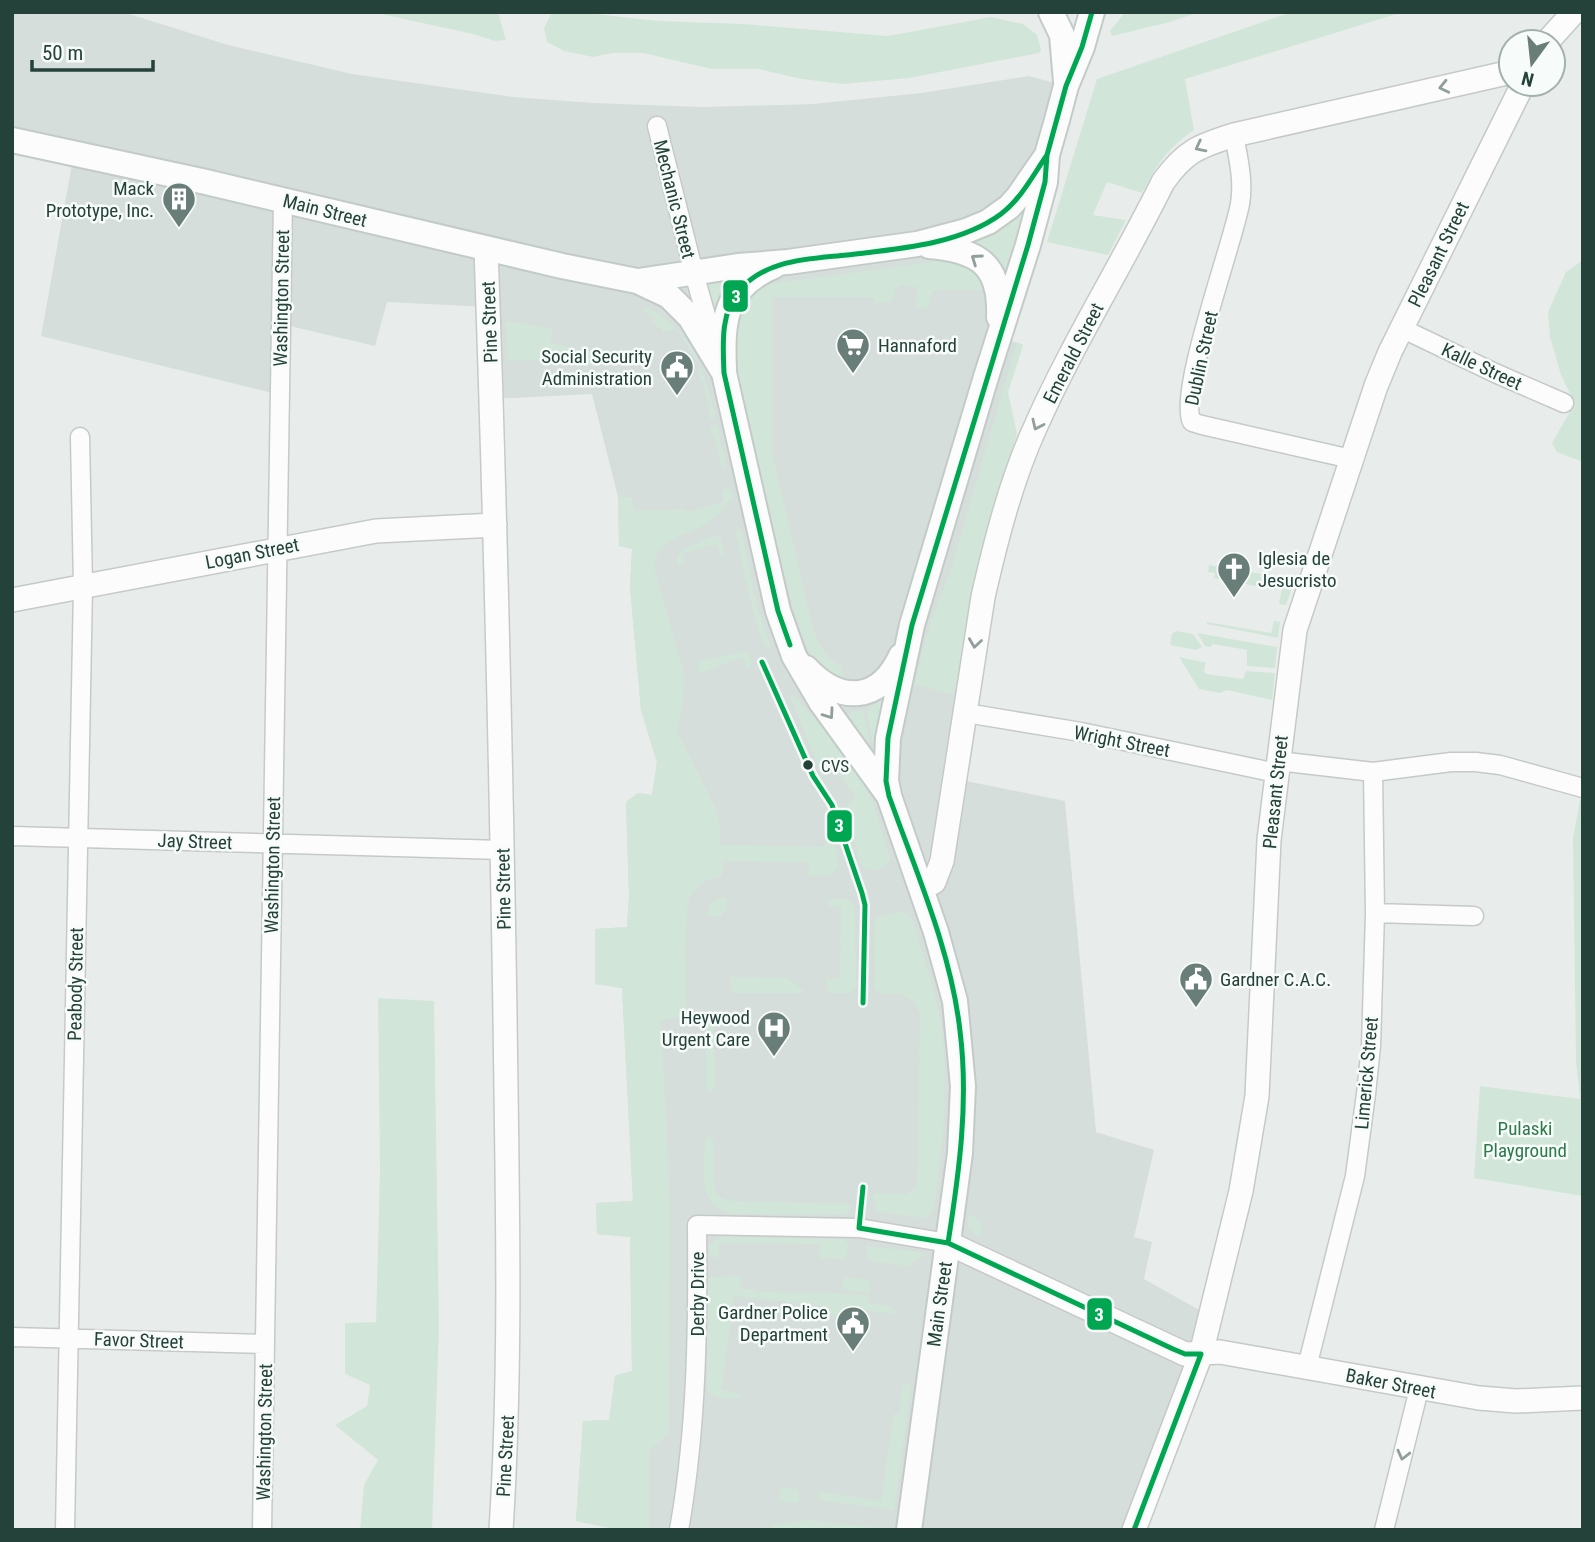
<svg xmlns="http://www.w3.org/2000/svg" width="1595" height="1542" viewBox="0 0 1595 1542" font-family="'Roboto Condensed',sans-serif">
  <rect width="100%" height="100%" fill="#e8edeb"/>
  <path fill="#d6dedb" d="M 12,12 L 123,12 L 228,45 L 352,74 L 513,97 L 593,103 L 703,107 L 813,104 L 921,93 L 1029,76 L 1066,86 L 1000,337 L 1023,345 L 1008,392 L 938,669 L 970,677 L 956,779 L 1065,801 L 1096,1132 L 1154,1150 L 1134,1237 L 1152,1242 L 1144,1279 L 1210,1316 L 1134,1530 L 621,1530 L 576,1521 L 583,1421 L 609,1420 L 615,1376 L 632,1371 L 630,1237 L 597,1234 L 596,1203 L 633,1201 L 622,988 L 595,984 L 595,929 L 627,927 L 629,895 L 626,802 L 638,793 L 652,795 L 657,762 L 641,710 L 630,587 L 632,549 L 619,546 L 618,497 L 592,394 L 491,399 L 488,307 L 387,302 L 375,346 L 281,324 L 280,395 L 41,336 L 74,153 L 12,140 Z"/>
  <path fill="#d1e6d8" d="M 372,12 L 498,12 L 506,40 L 495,41 L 473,34 Z
    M 578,12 L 658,21 L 744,24 L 888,36 L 991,17 L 1023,24 L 1037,35 L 1041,50 L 1039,53 L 909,78 L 843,84 L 802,79 L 758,69 L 712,69 L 643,53 L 612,53 L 593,57 L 564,51 L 547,42 L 544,28 L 551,14 Z
    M 1125,12 L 1199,12 L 1170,22 L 1112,36 L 1110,31 Z
    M 1292,12 L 1403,12 L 1185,79 L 1194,130 C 1165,151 1159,162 1142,193 L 1107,182 L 1093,215 L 1126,220 L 1108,255 L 1047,242 L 1097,79 Z
    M 1024,205 L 1033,207 L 1012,278 L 1004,277 L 970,244 L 969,238 Z
    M 949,260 L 977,270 L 988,290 L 932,290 L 928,308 L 916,307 L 917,287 L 902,285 L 895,288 L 892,302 L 875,302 L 874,297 L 772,297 L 772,453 L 813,629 C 820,644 824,659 841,665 L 844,679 L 853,680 L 853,684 L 846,685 L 814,664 L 800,629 L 788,590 L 729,333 L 733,309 L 762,285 Z
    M 1583,260 L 1583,462 L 1557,452 L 1552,443 L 1572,408 L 1571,396 L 1561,375 L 1550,337 L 1548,312 L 1566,272 Z
    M 739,272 L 715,315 L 711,315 L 703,277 Z
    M 647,307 C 696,334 703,368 716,419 L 711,420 L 703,381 L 701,381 L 698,370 L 701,368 L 677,329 L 662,332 L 662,329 L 652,323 L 655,318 L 644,311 Z
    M 506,321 L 553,329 L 550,343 L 597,354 L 594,365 L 555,359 L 508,361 Z
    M 1017,342 L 1023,345 L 1008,392 L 1017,434 L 992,513 L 973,587 L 955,695 L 914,684 L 931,621 L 951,570 Z
    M 717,426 L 726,466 L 725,469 L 722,469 L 714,434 L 711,434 L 710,427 Z
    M 730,488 L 733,496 C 725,506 716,517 706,524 C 685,537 656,537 654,567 L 684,674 L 683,703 L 677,731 L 716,809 L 720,827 L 720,845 L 825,847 L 829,832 L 833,834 L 839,865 L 832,875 L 809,876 L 809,862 L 722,861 L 722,876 C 709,879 697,884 690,896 C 683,909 687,995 686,1016 L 661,1020 L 670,1206 L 669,1433 L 649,1450 L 649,1530 L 621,1530 L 576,1521 L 583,1421 L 609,1420 L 615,1376 L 632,1371 L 630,1237 L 597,1234 L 596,1203 L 633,1201 L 622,988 L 595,984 L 595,929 L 627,927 L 629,895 L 626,802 L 638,793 L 652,795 L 657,762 L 641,710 L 630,587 L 632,549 L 619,546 L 618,497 L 632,497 L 634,511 L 682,509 L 688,512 L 724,502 L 722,490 Z
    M 739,528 L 741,529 L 756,603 L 771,647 L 769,649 C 756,640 741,554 736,534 Z
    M 713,536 L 717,536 L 721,540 L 724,557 L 721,557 L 717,544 L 683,553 L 685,566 L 679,565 L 677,559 L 681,551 Z
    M 1209,565 L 1280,577 L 1277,590 L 1214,578 L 1215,573 L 1208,572 Z
    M 1284,577 L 1295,579 L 1286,605 L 1279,604 Z
    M 1274,621 L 1280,622 L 1278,638 L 1207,624 L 1207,622 L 1271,633 Z
    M 1176,631 L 1193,634 L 1202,647 L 1196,650 L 1170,645 L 1172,634 Z
    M 1197,633 L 1277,647 L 1275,668 L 1247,666 L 1247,650 L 1212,644 L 1211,647 L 1205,646 Z
    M 743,652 L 748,654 L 752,663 L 750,668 L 747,669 L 742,657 L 697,674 L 699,661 Z
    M 1179,657 L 1207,663 L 1205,664 L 1204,672 L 1206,674 L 1243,679 L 1246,671 L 1275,673 L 1272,700 L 1227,690 L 1220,693 L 1199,689 Z
    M 793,695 L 840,747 L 857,772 L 873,803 L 890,859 L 879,870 C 871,870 864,870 860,863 L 844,809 L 845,806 L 856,798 L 831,764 L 823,771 L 819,768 L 790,696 Z
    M 881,700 L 885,701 L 876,742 L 873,743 L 867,713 L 869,708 Z
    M 861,711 L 864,714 L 870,743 L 864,741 L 849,717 L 851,712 Z
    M 1580,800 L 1583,800 L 1583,1196 L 1474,1178 L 1480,1086 L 1580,1099 L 1576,1062 L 1573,838 Z
    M 722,898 L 727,898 L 727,911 L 722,912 L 722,916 L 706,916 L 711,903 Z
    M 845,898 L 852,903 L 855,909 L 856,986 L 850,993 L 834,993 L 828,991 L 826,980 L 840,978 L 841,906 L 828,906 L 827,902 L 831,899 Z
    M 901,911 L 908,914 L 913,921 C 922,953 934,986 940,1019 C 950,1081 943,1145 934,1207 L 927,1218 L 877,1212 L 875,1199 L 872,1199 L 874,1194 L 907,1194 L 915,1187 L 918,1176 L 920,1012 L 913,1000 L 900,994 L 879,993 L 874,988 L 875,918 Z
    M 730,977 L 787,978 L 804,991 L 798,993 L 736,993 L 731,989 Z
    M 378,998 L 434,1001 L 439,1326 L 432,1530 L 360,1530 L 364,1485 L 378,1460 L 335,1425 L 367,1406 L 370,1385 L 345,1374 L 345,1323 L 376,1322 L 380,1171 Z
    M 709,1012 L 714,1016 L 714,1089 L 710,1092 L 706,1089 L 706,1016 Z
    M 709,1136 L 713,1140 L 714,1190 L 721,1198 L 731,1201 L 849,1204 L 851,1207 L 849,1213 L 845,1215 L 734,1214 C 696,1208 705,1171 705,1141 Z
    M 969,1214 C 979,1217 985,1226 981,1235 L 974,1234 L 968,1225 Z
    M 721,1237 L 837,1239 L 846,1240 L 848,1245 L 847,1254 L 843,1259 L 820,1258 L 820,1244 L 719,1243 L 719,1257 L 710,1257 L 709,1246 L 716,1239 Z
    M 867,1246 L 920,1252 L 923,1255 L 909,1266 L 870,1261 L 866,1255 Z
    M 740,1275 L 741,1289 L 754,1289 L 755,1292 L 837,1293 L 868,1296 L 868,1303 L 890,1306 L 897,1314 L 864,1310 L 862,1319 L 829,1315 L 830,1307 L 734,1296 L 721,1390 L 738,1393 L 741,1397 C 733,1401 716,1398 708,1393 L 707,1389 L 708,1278 Z
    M 844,1277 L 870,1280 L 869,1293 L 841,1289 Z
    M 903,1383 L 911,1385 L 894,1510 L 819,1500 L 818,1496 L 821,1492 L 881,1501 L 894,1414 L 899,1414 Z
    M 781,1487 L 797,1489 L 799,1493 L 799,1503 L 779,1501 Z
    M 810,1520 L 891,1530 L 765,1530 L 776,1525 Z"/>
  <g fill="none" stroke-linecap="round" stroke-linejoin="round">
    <g stroke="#c5cac8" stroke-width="21">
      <path id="minor" d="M 657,126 L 694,273 L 714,344
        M 1234,135 C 1238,157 1244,181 1240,204 C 1233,243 1177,395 1192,422 L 1202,425 L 1351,459
        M 1401,328 L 1495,373 L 1564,403
        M 966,713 L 1081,732 L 1277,773
        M 1278,761 L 1373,772 L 1451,762 L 1476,762 L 1500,765 L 1583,788
        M 12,836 L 503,850
        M 1375,913 L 1474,916
        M 12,1337 L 265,1344
        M 1307,1367 L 1355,1176 L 1366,1094 L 1371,1046 L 1375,913 L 1373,772
        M 65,1530 L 83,586 L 80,437
        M 262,1530 L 283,200
        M 679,1530 C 697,1428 698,1328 697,1225 L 859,1228 L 948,1243
        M 1384,1530 L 1419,1389"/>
    </g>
    <g stroke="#c5cac8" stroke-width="26">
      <path id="tertiary" d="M 1547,42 L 1574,12
        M 486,248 C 495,504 501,759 505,1015 C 507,1186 512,1358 501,1530
        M 12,600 L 376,531 L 495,525
        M 922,888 L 934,882 L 942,861 L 983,597 C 996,540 1011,481 1035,428 C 1072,344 1122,265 1163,182 C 1185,151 1199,146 1234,135 L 1511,72
        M 948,1243 L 1185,1354 L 1220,1352 L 1479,1398 L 1516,1401 L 1583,1398
        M 1134,1530 L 1201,1354 L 1241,1191 L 1257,1096 L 1269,840 L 1295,630 L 1376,386 L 1390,352 L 1523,84"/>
    </g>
    <g stroke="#c3cbc8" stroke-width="28">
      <path id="secondary" d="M 1051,12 L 1062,35 L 1066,82
        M 12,140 L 206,182 L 562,266 L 637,281 L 669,296 L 690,317 L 724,373 L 778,611 L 794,656 L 821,702 L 889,796 L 936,932 L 955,1001 L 963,1086 L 960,1153 L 909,1530
        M 929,246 C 979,250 1001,265 999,317
        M 638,281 L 738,266 L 788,262 L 917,244 L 966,231 L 988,222 L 1009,207 L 1018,197 L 1045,158
        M 724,369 C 722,321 724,287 774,266
        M 806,668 C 840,704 879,703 901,656
        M 889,795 L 886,781 L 888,738 L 912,625 L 986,377 L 1028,245 L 1045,182 L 1047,155 L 1057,120 L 1066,86 L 1082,47 L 1092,12"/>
    </g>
    <use href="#minor" stroke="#fcfcfc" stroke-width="18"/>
    <use href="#tertiary" stroke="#fcfcfc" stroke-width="23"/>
    <use href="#secondary" stroke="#fcfcfc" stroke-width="24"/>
    <g stroke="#f7fbf9" stroke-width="10">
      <path id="bus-1" d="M 790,645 L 778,611 L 724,373 C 723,346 720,313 739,291 C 765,259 810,259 847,255 C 897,249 959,245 1001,214 C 1021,199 1033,175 1047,155
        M 762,662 L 813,776 L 832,805 L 862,893 L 865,905 L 863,1003
        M 863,1187 L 859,1228 L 948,1243 L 1173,1349 L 1185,1354 L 1201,1354 L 1134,1530
        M 948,1243 C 959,1173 969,1102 960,1031 C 951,950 916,872 889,796 L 886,781 L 888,738 L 912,625 L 1028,245 L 1045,182 L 1047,155 L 1066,86 L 1082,47 L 1092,12"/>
    </g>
    <use href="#bus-1" stroke="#00a651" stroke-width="5"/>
  </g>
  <defs><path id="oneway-chevron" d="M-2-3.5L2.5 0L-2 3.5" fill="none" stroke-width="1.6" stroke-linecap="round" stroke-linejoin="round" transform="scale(1.75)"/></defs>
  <g stroke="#909f9b">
    <use href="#oneway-chevron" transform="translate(1444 87) rotate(167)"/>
    <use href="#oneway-chevron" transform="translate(1200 147) rotate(153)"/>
    <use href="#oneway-chevron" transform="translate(976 259) rotate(-145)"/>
    <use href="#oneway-chevron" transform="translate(1037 425) rotate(115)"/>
    <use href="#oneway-chevron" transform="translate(975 643) rotate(98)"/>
    <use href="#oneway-chevron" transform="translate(829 714) rotate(55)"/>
    <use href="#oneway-chevron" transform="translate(1403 1455) rotate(104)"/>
  </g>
  <defs>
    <g id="building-pin" transform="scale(1.75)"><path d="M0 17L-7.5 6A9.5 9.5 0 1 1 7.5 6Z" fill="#697e78" stroke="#f7fbf9"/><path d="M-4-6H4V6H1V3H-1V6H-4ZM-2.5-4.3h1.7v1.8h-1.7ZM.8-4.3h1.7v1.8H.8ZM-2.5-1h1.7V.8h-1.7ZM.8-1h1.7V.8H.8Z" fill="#fff"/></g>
    <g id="supermarket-pin" transform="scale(1.75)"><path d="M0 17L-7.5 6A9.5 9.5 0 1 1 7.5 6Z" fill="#697e78" stroke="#f7fbf9"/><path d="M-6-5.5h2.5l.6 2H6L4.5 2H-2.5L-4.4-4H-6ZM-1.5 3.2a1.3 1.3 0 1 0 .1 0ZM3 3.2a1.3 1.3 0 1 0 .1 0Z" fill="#fff"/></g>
    <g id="civic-pin" transform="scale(1.75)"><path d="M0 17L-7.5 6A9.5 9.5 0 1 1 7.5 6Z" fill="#697e78" stroke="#f7fbf9"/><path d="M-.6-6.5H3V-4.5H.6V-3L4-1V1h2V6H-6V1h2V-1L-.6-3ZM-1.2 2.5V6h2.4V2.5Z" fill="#fff"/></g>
    <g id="church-pin" transform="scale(1.75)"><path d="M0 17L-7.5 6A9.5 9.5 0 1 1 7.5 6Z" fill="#697e78" stroke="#f7fbf9"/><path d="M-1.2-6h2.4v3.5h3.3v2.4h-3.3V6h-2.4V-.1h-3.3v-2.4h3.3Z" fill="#fff"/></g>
    <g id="hospital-pin" transform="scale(1.75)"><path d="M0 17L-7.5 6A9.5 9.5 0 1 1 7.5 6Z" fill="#697e78" stroke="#f7fbf9"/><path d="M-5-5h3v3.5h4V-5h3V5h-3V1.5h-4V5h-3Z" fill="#fff"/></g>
  </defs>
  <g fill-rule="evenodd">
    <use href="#building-pin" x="179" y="199"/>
    <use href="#supermarket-pin" x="853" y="345"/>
    <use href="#civic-pin" x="677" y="367"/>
    <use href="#church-pin" x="1234" y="569"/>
    <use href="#civic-pin" x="1196" y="979"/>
    <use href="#hospital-pin" x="774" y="1028"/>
    <use href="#civic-pin" x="853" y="1323"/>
  </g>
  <circle fill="#24423a" stroke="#f7fbf9" stroke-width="2.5" cx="808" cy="765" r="6"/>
  <g text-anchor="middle" stroke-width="5" stroke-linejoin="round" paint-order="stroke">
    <g font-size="17" fill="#24423a" stroke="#f7fbf9" text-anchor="start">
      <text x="821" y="772">CVS</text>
    </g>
    <g font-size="19" fill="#24423a" stroke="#f7fbf9" text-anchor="end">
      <text x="154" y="195">Mack<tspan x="154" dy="22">Prototype, Inc.</tspan></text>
      <text x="878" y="352" text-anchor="start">Hannaford</text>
      <text x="652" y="363">Social Security<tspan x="652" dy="22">Administration</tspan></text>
      <text x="1258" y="565" text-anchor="start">Iglesia de<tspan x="1258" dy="22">Jesucristo</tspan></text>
      <text x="1220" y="986" text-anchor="start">Gardner C.A.C.</text>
      <text x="750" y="1024">Heywood<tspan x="750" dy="22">Urgent Care</tspan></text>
      <text x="828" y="1319">Gardner Police<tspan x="828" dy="22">Department</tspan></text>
    </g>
    <g font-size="19" fill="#24423a" stroke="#f7fbf9">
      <text transform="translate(675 199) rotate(76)" y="7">Mechanic Street</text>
      <text transform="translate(325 210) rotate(14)" y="7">Main Street</text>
      <text transform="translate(1438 254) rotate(-64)" y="7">Pleasant Street</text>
      <text transform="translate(281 298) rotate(-89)" y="7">Washington Street</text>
      <text transform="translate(489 322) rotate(-92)" y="7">Pine Street</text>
      <text transform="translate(1073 353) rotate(-63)" y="7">Emerald Street</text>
      <text transform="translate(1201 358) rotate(-78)" y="7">Dublin Street</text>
      <text transform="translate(1482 366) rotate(25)" y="7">Kalle Street</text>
      <text transform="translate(252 553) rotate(-11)" y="7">Logan Street</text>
      <text transform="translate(1122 741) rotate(11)" y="7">Wright Street</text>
      <text transform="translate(1275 792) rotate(-84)" y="7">Pleasant Street</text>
      <text transform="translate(195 841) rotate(2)" y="7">Jay Street</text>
      <text transform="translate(272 865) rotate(-89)" y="7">Washington Street</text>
      <text transform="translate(503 889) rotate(-91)" y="7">Pine Street</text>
      <text transform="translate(75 984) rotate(-89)" y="7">Peabody Street</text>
      <text transform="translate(1366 1073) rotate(-85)" y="7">Limerick Street</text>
      <text transform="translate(697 1294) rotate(-90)" y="7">Derby Drive</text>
      <text transform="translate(939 1304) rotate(-82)" y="7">Main Street</text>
      <text transform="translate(139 1340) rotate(2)" y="7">Favor Street</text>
      <text transform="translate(1391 1383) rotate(11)" y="7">Baker Street</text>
      <text transform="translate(264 1432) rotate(-89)" y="7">Washington Street</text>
      <text transform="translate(505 1456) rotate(-87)" y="7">Pine Street</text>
    </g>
    <g font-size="19" fill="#2d7a4b" stroke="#f7fbf9">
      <text x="1525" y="1135">Pulaski<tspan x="1525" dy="22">Playground</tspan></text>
    </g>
  </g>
  <g stroke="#f7fbf9" stroke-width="2.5">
    <rect x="722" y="279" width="27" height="34" rx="7" fill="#00a651"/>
    <rect x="826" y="809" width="27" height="34" rx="7" fill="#00a651"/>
    <rect x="1086" y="1297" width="27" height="34" rx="7" fill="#00a651"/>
  </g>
  <g font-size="19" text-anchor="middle" font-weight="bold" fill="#fff">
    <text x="736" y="303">3</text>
    <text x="839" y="832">3</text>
    <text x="1099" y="1321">3</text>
  </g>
  <rect width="1595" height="1542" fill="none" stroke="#24423a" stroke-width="28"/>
  <g transform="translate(1532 63) rotate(195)"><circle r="33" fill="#f7fbf9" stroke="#a3b1ad" stroke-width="2"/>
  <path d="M0-5L12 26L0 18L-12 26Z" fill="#697e78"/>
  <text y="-10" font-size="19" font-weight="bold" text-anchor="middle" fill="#24423a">N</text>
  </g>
  <path d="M32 60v10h121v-10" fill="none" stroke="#24423a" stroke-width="3.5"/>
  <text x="42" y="60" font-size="21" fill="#24423a" stroke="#f7fbf9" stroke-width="5" paint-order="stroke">50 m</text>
</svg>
